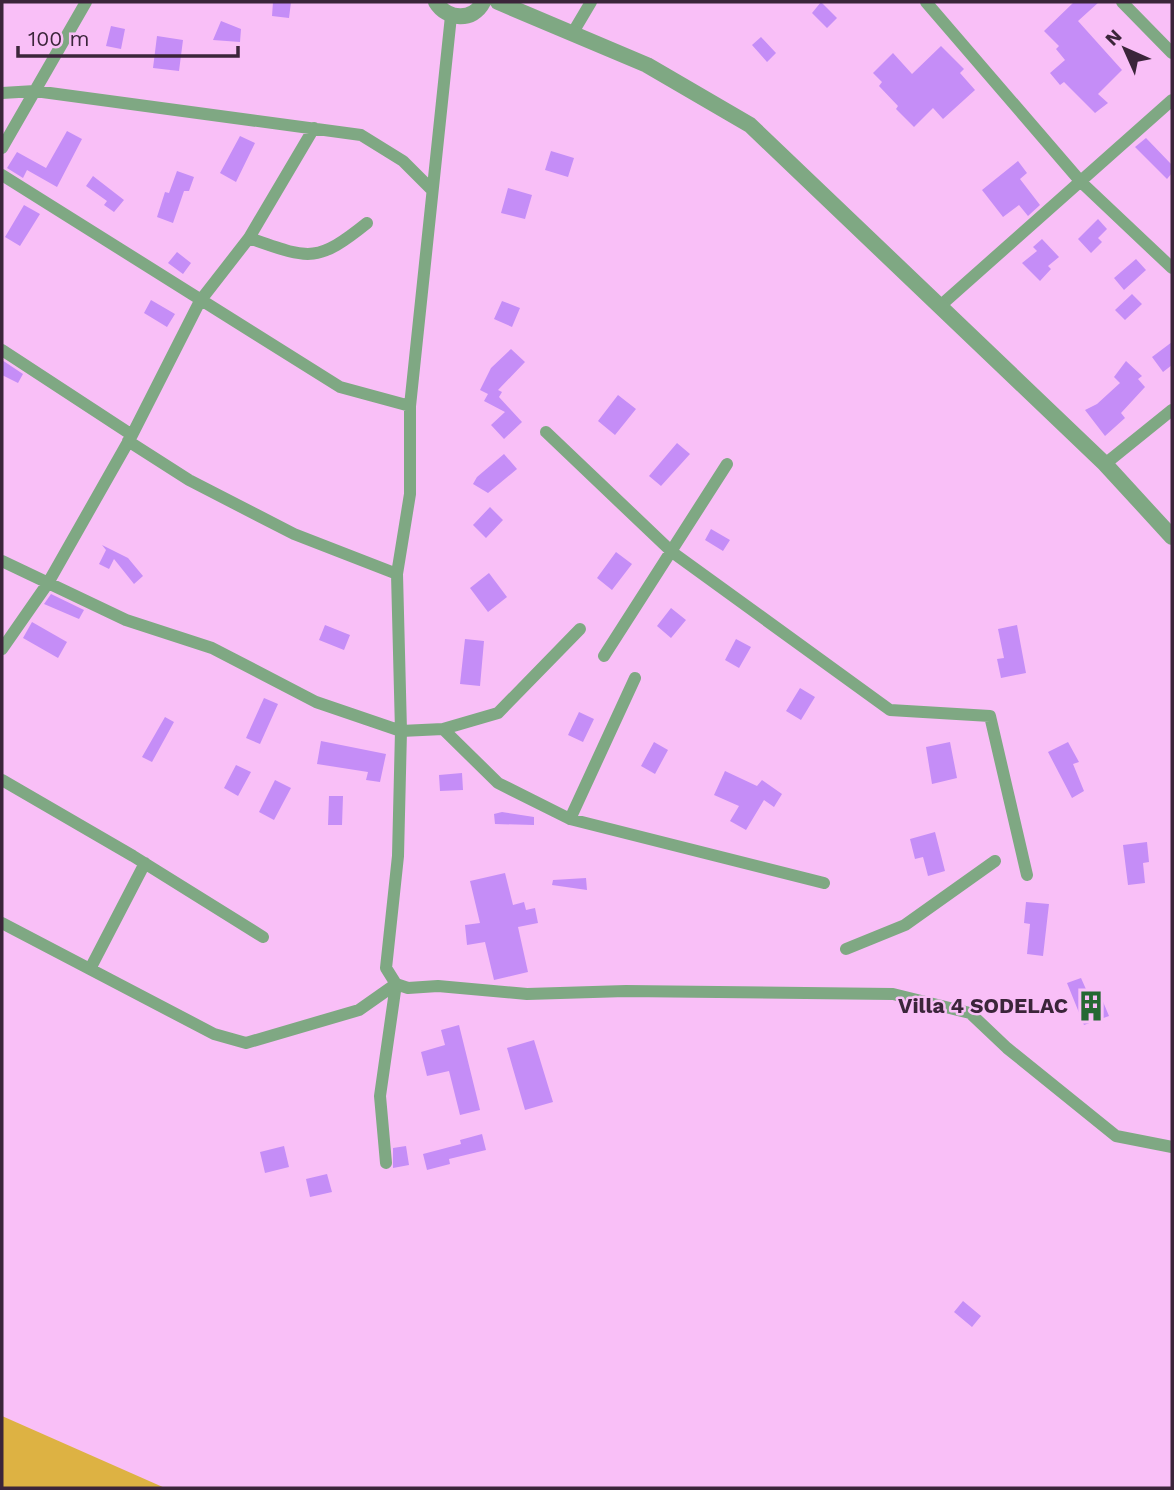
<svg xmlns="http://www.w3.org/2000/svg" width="1174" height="1490" viewBox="0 0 1174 1490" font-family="'Work Sans',sans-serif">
  <rect width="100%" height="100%" fill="#f9bff7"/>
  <path fill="#ddb243" d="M 2,1416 L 165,1488 L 2,1488 Z"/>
  <path fill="#c58df7" d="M 273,2 L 291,2 L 289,18 L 272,16 Z
    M 821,2 L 837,18 L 827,28 L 812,13 Z
    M 1074,2 L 1099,2 L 1078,21 L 1122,70 L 1098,94 L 1108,103 L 1095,113 L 1064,82 L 1060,85 L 1050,73 L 1065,60 L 1056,49 L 1059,46 L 1044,31 Z
    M 221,21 L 241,29 L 240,42 L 213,40 Z
    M 111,26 L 125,29 L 121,49 L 106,46 Z
    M 157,36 L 183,40 L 179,71 L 153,68 Z
    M 761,37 L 776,53 L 767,62 L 752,45 Z
    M 941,46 L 964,69 L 960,73 L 975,90 L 943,119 L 933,108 L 914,127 L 896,109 L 898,106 L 879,86 L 882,82 L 873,73 L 893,53 L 912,74 Z
    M 67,131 L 82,139 L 57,187 L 27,170 L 23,178 L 7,168 L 17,152 L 46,168 Z
    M 240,136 L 255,143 L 236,182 L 220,173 Z
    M 1146,138 L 1172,165 L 1172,173 L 1167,179 L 1135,147 Z
    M 551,151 L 574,158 L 568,177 L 545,170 Z
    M 1018,161 L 1027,173 L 1020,179 L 1040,205 L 1028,216 L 1019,205 L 1003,217 L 982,190 Z
    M 177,171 L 194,177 L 189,191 L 184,191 L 173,223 L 157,217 L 165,192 L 169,193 Z
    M 93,176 L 124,200 L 114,212 L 104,205 L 107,201 L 86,186 Z
    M 508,188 L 532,195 L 525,219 L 501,213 Z
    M 24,205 L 40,214 L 20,246 L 5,237 Z
    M 1098,219 L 1107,229 L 1098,238 L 1102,242 L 1091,253 L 1078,239 Z
    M 1042,239 L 1059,257 L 1048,266 L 1051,269 L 1040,281 L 1022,263 L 1037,251 L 1033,247 Z
    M 177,252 L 191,263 L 183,274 L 168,263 Z
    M 1136,259 L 1146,270 L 1124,290 L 1114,278 Z
    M 1132,294 L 1142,304 L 1125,320 L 1115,310 Z
    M 151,300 L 175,314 L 167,327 L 144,313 Z
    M 502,301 L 520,308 L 512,327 L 494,319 Z
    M 1172,342 L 1172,365 L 1163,372 L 1152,357 Z
    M 511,349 L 525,362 L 498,390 L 502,392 L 499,397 L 522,422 L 504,439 L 491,425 L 505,412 L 484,401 L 488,394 L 480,390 L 491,368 Z
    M 2,360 L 23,374 L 18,383 L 2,375 Z
    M 1126,361 L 1142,376 L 1138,379 L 1145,387 L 1121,413 L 1125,418 L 1105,436 L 1085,410 L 1097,404 L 1120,383 L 1114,377 Z
    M 618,395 L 636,409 L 615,435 L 598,421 Z
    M 677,443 L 690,454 L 661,486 L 649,476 Z
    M 504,454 L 517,469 L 488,493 L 473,484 L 477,477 Z
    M 490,507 L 503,520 L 486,538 L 473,525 Z
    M 711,529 L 730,540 L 723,551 L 705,540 Z
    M 102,545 L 128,558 L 143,576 L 134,584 L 114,559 L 109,569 L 99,564 L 106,550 Z
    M 616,552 L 632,564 L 612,590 L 597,578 Z
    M 489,573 L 507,597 L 488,612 L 470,588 Z
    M 51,594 L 84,610 L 79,619 L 44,604 Z
    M 671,608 L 686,620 L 671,638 L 657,626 Z
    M 32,622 L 67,642 L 58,658 L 23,638 Z
    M 325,625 L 350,635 L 344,650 L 319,640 Z
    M 1017,625 L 1026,673 L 1001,678 L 997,659 L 1004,658 L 998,629 Z
    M 465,639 L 484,641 L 480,686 L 460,684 Z
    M 736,639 L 751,647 L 739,668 L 725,660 Z
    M 800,688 L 815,697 L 801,720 L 786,711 Z
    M 264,698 L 278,704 L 260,744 L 246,738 Z
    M 579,712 L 594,719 L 583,742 L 568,735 Z
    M 165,717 L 174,722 L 152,762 L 142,757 Z
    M 321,741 L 386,754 L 380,782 L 366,780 L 368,772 L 317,764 Z
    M 654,742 L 668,750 L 655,774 L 641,766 Z
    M 950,742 L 957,778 L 932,784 L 926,747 Z
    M 1068,742 L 1079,762 L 1073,764 L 1084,791 L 1072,798 L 1048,752 Z
    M 236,765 L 251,772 L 238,796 L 224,788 Z
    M 725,771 L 757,786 L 762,780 L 782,794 L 774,807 L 764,800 L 746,830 L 730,821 L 739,806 L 714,795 Z
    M 462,773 L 463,790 L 440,791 L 439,775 Z
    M 275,780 L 291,788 L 274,820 L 259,812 Z
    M 329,796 L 343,796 L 342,825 L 328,825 Z
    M 502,812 L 534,817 L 534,825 L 495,824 L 494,814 Z
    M 935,832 L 945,871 L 928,876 L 923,857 L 915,859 L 910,839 Z
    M 1147,842 L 1149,862 L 1143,863 L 1145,883 L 1128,885 L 1123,845 Z
    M 505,873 L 513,905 L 524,902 L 526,910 L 535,908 L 538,923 L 518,927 L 528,972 L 494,980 L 485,942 L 467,945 L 465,925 L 480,923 L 470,881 Z
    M 586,878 L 587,890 L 552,885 L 553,880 Z
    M 1026,902 L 1049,904 L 1043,956 L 1027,954 L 1030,924 L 1024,923 Z
    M 1081,978 L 1089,996 L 1099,992 L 1109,1016 L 1084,1025 L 1067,983 Z
    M 459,1025 L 480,1110 L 460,1115 L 449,1071 L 427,1076 L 421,1052 L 445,1045 L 441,1030 Z
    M 534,1040 L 553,1102 L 525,1110 L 507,1048 Z
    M 482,1134 L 486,1150 L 449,1159 L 450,1164 L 427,1170 L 423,1154 L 461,1144 L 460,1140 Z
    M 284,1146 L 289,1167 L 265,1173 L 260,1152 Z
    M 406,1146 L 409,1165 L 393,1168 L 393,1148 Z
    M 327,1174 L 332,1192 L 310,1197 L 306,1179 Z
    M 963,1301 L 981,1316 L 972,1327 L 954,1312 Z"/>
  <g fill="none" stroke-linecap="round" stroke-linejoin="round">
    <path stroke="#7fa883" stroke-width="12" d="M 926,2 L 1081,182 L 1172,268
      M 1122,2 L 1172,53
      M 451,16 L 410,406 L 410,494 L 397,574 L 401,731 L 398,856 L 386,968 L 396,984 L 408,988 L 438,986 L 527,994 L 626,991 L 893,994 L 970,1013 L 1007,1048 L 1116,1136 L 1172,1147
      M 572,34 L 591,2
      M 2,93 L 35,91 L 361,135 L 403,161 L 432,190
      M 2,148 L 86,2
      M 2,175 L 340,387 L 410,406
      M 249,238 C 309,259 316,264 367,223
      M 940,306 L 1172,100
      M 2,350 L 132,435
      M 546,432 L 672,552 L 890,710 L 990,716 L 1027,875
      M 128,441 L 189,480 L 294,534 L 397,574
      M 1105,464 L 1172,410
      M 2,561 L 126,620 L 212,648 L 316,702 L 401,731 L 443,729 L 498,713 L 580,629
      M 2,649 L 48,583 L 132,435 L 200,301 L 249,238 L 314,128
      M 604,656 L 727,464
      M 443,729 L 498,783 L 570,819 L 824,883
      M 2,780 L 133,856 L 263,937
      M 570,819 L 635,678
      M 2,923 L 214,1034 L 246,1043 L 359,1010 L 396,984
      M 846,949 L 905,925 L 995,861
      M 90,969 L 145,863
      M 386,1163 L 380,1096 L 396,984"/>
    <path stroke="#7fa883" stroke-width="16" d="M 436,2 C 447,20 473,22 483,2
      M 498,2 L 647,65 L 750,125 L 1105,464 L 1172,537"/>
  </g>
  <defs>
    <g id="building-bare" transform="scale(2.415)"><path d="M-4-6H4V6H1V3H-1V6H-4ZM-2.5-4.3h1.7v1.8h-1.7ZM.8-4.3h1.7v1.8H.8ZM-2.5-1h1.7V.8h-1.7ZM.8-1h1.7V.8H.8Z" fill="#256833" stroke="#f9bff7" stroke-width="2.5" paint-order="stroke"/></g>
  </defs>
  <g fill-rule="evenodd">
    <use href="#building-bare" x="1091" y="1006"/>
  </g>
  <g text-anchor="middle" stroke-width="5" stroke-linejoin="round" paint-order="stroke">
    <g font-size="21" font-weight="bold" fill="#3b253a" stroke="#f9bff7" text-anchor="end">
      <text x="1068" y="1013">Villa 4 SODELAC</text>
    </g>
  </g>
  <rect width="1174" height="1490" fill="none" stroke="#3b253a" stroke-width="7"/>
  <g transform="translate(1125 49) rotate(315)" stroke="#f9bff7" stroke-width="5" paint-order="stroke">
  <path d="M0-5L12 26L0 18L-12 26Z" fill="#3b253a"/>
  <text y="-10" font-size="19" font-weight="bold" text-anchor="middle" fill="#3b253a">N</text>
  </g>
  <path d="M18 46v10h220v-10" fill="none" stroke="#3b253a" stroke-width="3.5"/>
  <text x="28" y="46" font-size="21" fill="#3b253a" stroke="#f9bff7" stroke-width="5" paint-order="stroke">100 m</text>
</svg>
